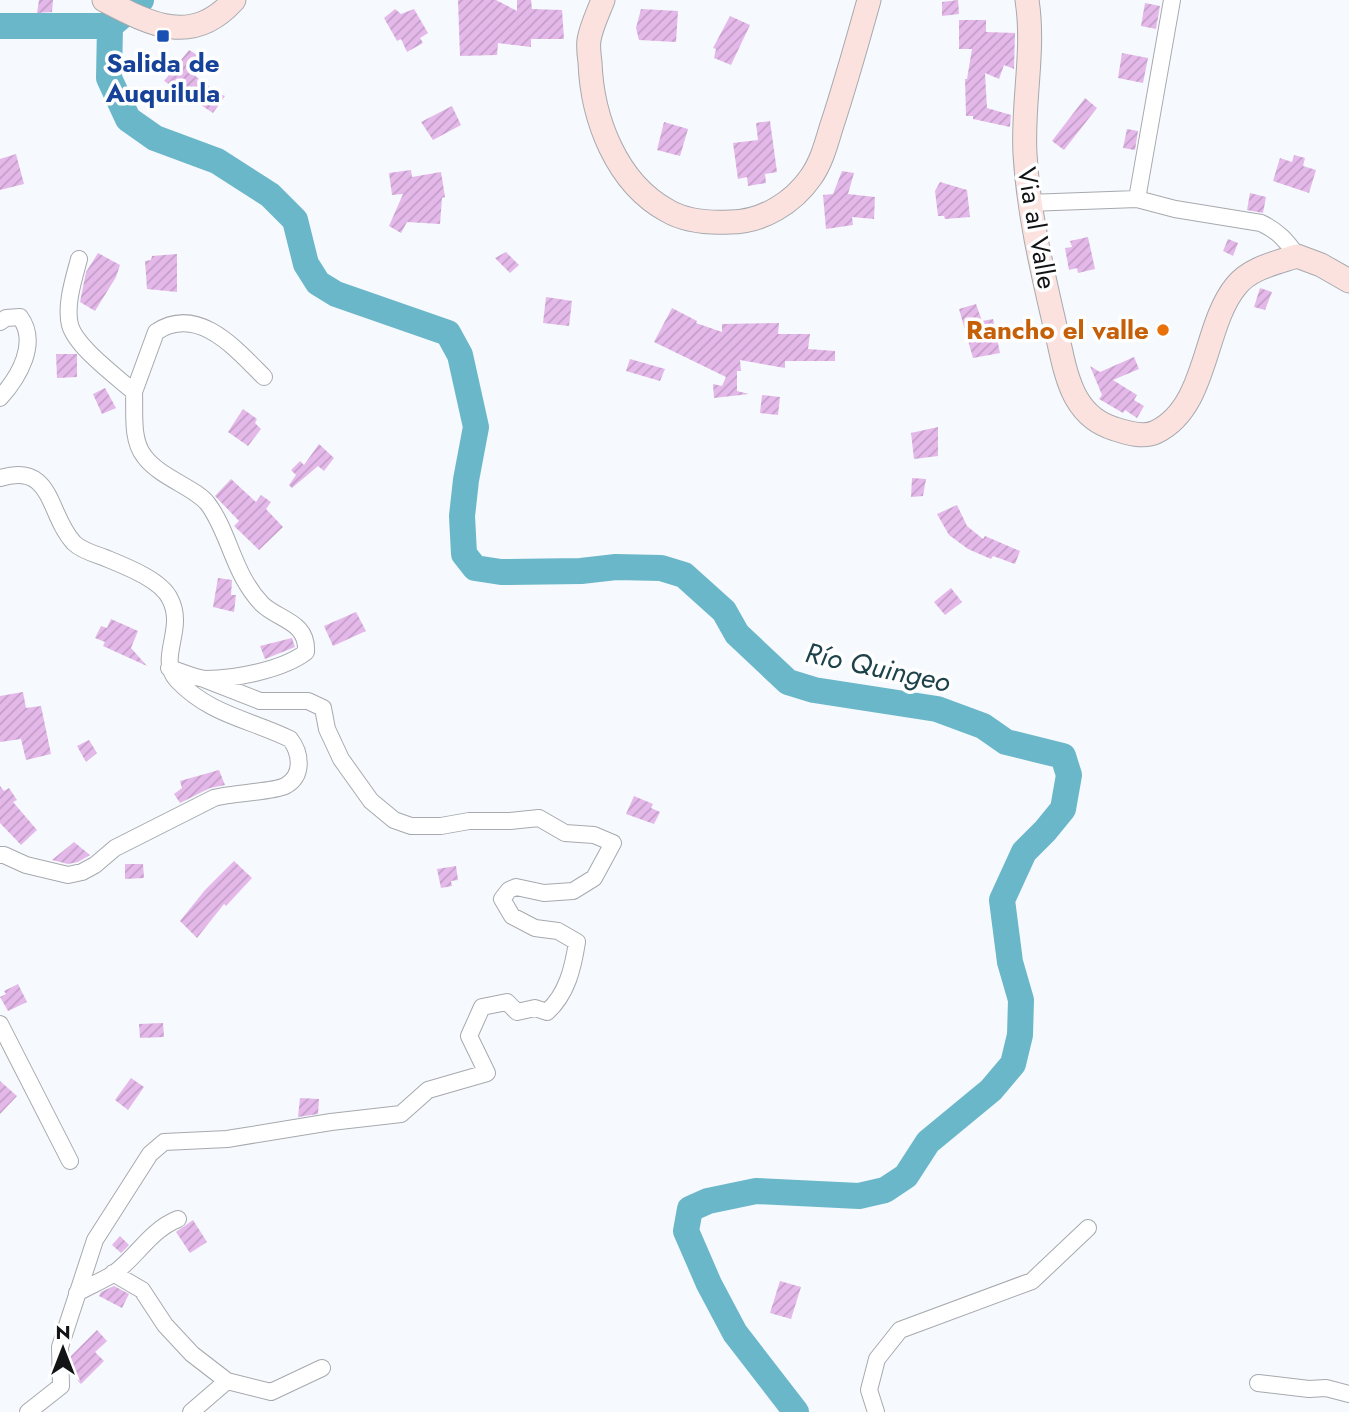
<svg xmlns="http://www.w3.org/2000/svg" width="1349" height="1412" viewBox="0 0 1349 1412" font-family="Jost,sans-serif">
  <defs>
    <pattern id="building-hatch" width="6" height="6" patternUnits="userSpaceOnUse" patternTransform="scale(1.75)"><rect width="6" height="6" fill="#e4b9ea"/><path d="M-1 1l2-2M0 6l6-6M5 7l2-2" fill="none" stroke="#c39ec8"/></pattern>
  </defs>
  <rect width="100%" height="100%" fill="#f6f9fd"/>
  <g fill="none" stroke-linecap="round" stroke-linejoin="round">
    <path stroke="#69b7c9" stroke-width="26" d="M 141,0 L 110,26 L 109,78 L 128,119 L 155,138 L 217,161 L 270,195 L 295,220 L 306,264 L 318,283 L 336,294 L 448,333 L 460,355 L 476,427 L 466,480 L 462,516 L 464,554 L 475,568 L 501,572 L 581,571 L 616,567 L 661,568 L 684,575 L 724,611 L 737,634 L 788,682 L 814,690 L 937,709 L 983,726 L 1006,742 L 1063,756 L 1069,775 L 1063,809 L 1045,831 L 1024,852 L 1002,900 L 1010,962 L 1021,1000 L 1020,1035 L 1013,1064 L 991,1090 L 928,1142 L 906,1176 L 885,1190 L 859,1196 L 756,1191 L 708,1201 L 690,1209 L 686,1231 L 709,1284 L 735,1333 L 796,1412
      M 0,26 L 110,26"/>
  </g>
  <path fill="url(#building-hatch)" d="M 39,0 L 53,0 L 52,12 L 37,13 Z
    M 458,0 L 496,0 L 517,11 L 517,0 L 531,0 L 532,9 L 562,10 L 564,39 L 531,39 L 531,47 L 498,43 L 497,55 L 460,56 Z
    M 958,0 L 959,14 L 942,16 L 942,2 Z
    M 1145,3 L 1160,6 L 1156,29 L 1141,26 Z
    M 395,9 L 401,14 L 414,9 L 428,33 L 420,38 L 423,43 L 407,52 L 401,39 L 397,41 L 384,18 Z
    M 641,9 L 678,11 L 676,42 L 639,40 L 636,28 Z
    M 730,16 L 750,25 L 731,65 L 714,58 L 716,49 L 713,48 Z
    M 959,20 L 986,20 L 986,32 L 1015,33 L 1014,69 L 1004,65 L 999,79 L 985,73 L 987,108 L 1011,115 L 1010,127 L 973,119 L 973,116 L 966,116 L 965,79 L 967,79 L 972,49 L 959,49 Z
    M 189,50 L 199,56 L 197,63 L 200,65 L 194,75 L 216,92 L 225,96 L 213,113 L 164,81 Z
    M 1122,53 L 1148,58 L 1143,83 L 1118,78 Z
    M 1085,98 L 1097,108 L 1064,150 L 1052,141 Z
    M 452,106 L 461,125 L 433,140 L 421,122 Z
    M 770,121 L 777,172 L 765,174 L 766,183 L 748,186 L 747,177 L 738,179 L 733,143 L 758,140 L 756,123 Z
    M 664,122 L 688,129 L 680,156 L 657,150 Z
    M 1127,129 L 1138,131 L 1135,150 L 1123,148 Z
    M 16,154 L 24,184 L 0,190 L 0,159 Z
    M 1294,155 L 1305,158 L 1303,166 L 1316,170 L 1309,193 L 1273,181 L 1280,158 L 1292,162 Z
    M 411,170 L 412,177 L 441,172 L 445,197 L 442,198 L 440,224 L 407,222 L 401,233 L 389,226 L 403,194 L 392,195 L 389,173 Z
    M 842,171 L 854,173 L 848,194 L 875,197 L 874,219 L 852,217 L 853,225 L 826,229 L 823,195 L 833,194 Z
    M 940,182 L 967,190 L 970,217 L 945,219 L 944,216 L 938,216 L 935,191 Z
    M 1250,193 L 1266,197 L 1263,213 L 1247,210 Z
    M 1088,237 L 1095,269 L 1078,273 L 1077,268 L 1069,270 L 1065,248 L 1072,247 L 1070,241 Z
    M 1228,239 L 1238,243 L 1233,256 L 1223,251 Z
    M 506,252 L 519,265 L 510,273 L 495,258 Z
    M 98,253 L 120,265 L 116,277 L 95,311 L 80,302 L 86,272 Z
    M 177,254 L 177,292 L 147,289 L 145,261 L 151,260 L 152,256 Z
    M 1260,288 L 1272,292 L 1265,310 L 1254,307 Z
    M 546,297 L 572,301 L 569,326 L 543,323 Z
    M 976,304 L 982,321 L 993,319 L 1000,353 L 973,358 L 959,309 Z
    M 672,308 L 697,321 L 696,323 L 722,332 L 722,324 L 779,323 L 778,334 L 810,334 L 808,349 L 835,351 L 835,361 L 785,361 L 785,368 L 740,360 L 741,371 L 737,371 L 737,391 L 749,394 L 714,398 L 713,384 L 722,386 L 726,377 L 654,342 Z
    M 56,354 L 77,354 L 77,377 L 57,378 Z
    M 1134,357 L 1139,369 L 1113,380 L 1137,395 L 1134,400 L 1144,406 L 1137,418 L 1125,410 L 1123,413 L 1099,399 L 1102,395 L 1090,366 L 1100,372 Z
    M 630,359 L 665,369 L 660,381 L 626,371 Z
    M 105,388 L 116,408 L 102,414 L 93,394 Z
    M 762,395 L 780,397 L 778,415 L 760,413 Z
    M 243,409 L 257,419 L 255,423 L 261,429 L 248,446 L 228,432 Z
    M 938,427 L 938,456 L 914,459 L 911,433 Z
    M 319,444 L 334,458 L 324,471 L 318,466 L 292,488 L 289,485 L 296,475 L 291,470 L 300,461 L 304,465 Z
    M 912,478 L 926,479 L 923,496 L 911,497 Z
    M 231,479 L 256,502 L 261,495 L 271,502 L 266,509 L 283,527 L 259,550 L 234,526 L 239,521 L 215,496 Z
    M 957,505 L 967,526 L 983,539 L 985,536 L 1020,551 L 1015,564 L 993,556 L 991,559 L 968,549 L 949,535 L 937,514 Z
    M 218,578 L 232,580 L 231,595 L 236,595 L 234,612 L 213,607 Z
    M 951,588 L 962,602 L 945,615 L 934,602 Z
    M 356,612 L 366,631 L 333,646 L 324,626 Z
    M 111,619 L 138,631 L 131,648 L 147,666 L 103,646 L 105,642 L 95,638 L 101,626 L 107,628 Z
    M 292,638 L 295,647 L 265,659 L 260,646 Z
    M 23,692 L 26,708 L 41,706 L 51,754 L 26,760 L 21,739 L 0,742 L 0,696 Z
    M 89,740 L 97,753 L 86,762 L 77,746 Z
    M 219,770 L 225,785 L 210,788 L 180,803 L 174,794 L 182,788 L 180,781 Z
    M 0,786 L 4,791 L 9,788 L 17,800 L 13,802 L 37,830 L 21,845 L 0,823 Z
    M 634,796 L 653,804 L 651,808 L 660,812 L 654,824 L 626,814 Z
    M 74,842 L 90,855 L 78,862 L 68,864 L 52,860 Z
    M 234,861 L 252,878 L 226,906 L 224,904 L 197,938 L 180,921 L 205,890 Z
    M 125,864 L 143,864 L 144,878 L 125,879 Z
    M 456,866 L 458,880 L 451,881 L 452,886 L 441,888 L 437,869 Z
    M 18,984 L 27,1002 L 8,1011 L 0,997 L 6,994 L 4,991 Z
    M 163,1023 L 164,1037 L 140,1038 L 139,1024 Z
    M 131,1078 L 144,1087 L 128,1110 L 115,1100 Z
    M 0,1081 L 17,1096 L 0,1114 Z
    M 300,1098 L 319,1099 L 318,1114 L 298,1117 Z
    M 193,1220 L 207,1242 L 190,1253 L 176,1232 Z
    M 120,1236 L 129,1245 L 121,1253 L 112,1245 Z
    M 780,1281 L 801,1287 L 791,1319 L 770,1313 Z
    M 114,1286 L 129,1294 L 122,1308 L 99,1296 L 101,1292 Z
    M 97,1330 L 107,1341 L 95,1352 L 104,1361 L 81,1384 L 71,1373 L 71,1356 Z"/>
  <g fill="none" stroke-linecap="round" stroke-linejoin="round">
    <g stroke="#a6a9ad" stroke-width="18">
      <path id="minor" d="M 1172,0 L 1137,199 L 1175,209 L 1261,223 C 1278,231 1287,241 1297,256
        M 1028,203 L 1137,199
        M 79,259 C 74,278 65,305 70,325 C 76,347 117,377 134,392 C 135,412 131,439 144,456 C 160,478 195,487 208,504 C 230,534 233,574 262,604 C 278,620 308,621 306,652 C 283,670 234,679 206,679 C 194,678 180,671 169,668
        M 0,322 L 6,318 L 20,317 C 39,343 19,377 0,398
        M 134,392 L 156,332 C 198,304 236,349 264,377
        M 0,478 C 54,462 47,514 74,543 C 81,550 94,554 103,557 C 122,565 161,579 170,599 C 186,629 157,658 177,680 C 210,715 249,719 290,739 C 301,753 304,776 285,786 C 273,792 231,793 214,798 L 115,848 L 95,865 L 82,872 L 68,875 L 26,865 L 4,855 L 0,855
        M 0,1024 L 70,1161
        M 113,1273 L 142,1290 L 165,1325 L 192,1354 L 227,1381 L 271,1392 L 322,1368
        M 77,1293 C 89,1286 102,1281 113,1274 C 136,1258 150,1230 178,1219
        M 1258,1383 L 1309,1389 L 1326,1388 L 1349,1394
        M 28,1412 L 61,1386 L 60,1347 L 95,1240 L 150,1154 L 164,1142 L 227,1139 L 331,1122 L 401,1114 L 428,1090 L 487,1073 L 469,1036 L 482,1007 L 507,1002 L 517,1012 L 535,1008 L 547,1012 C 567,994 573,968 577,942 L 558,931 L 535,928 L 512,916 L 502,899 L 509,890 L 516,887 L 544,893 L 573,891 L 594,878 L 613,843 L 594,835 L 565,833 L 539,818 L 510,821 L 469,821 L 441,826 L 411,826 L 394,820 L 371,801 L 341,759 L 327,729 L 323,708 L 308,701 L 260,701 L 204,679
        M 191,1412 L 227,1381
        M 876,1412 L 869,1390 L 877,1359 L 900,1330 L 1032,1281 L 1088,1228"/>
    </g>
    <g stroke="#a6a9ad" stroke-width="25">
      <path id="secondary" d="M 104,0 C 150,24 192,47 234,0
        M 603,0 C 598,13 591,27 589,40 C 588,47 589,55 590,62 C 592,118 616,183 668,211 C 687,222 710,223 730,222 C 762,222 793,203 811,177 C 821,163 826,145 831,128 C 845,86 857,43 869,0
        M 1027,0 C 1035,51 1022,103 1025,154 C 1029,221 1046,286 1061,352 C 1068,385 1078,418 1115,429 C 1127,433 1144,438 1156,432 C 1208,407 1203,326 1236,286 C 1250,268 1276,263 1297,256 L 1321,265 L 1349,281"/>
    </g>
    <use href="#minor" stroke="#fff" stroke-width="16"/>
    <use href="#secondary" stroke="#fce2df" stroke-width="23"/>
  </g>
  <rect fill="#1a4fb4" stroke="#fff" stroke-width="2.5" x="156" y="29" width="14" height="14" rx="3.5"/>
  <circle fill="#e8710a" stroke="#fff" stroke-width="2.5" cx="1163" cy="330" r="7"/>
  <g text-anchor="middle" stroke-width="7" stroke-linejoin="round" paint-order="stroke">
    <g font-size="26" font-weight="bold" fill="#164399" stroke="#fff">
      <text x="163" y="72">Salida de<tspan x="163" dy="30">Auquilula</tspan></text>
    </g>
    <g font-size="26" fill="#121315" stroke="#fff">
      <text transform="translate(1037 228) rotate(80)" y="9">Via al Valle</text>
    </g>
    <g font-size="26" font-weight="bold" fill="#c56008" stroke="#fff" text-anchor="end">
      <text x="1149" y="339">Rancho el valle</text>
    </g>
    <g font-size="28" font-style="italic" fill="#1d424a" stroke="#fff">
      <text transform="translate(878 667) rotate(12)" y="10">Río Quingeo</text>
    </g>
  </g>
  <g transform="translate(63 1349)" stroke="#ffffff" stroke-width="5" paint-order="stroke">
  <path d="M0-5L12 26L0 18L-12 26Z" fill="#121315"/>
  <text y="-10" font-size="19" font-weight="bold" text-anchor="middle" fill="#121315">N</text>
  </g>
</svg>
